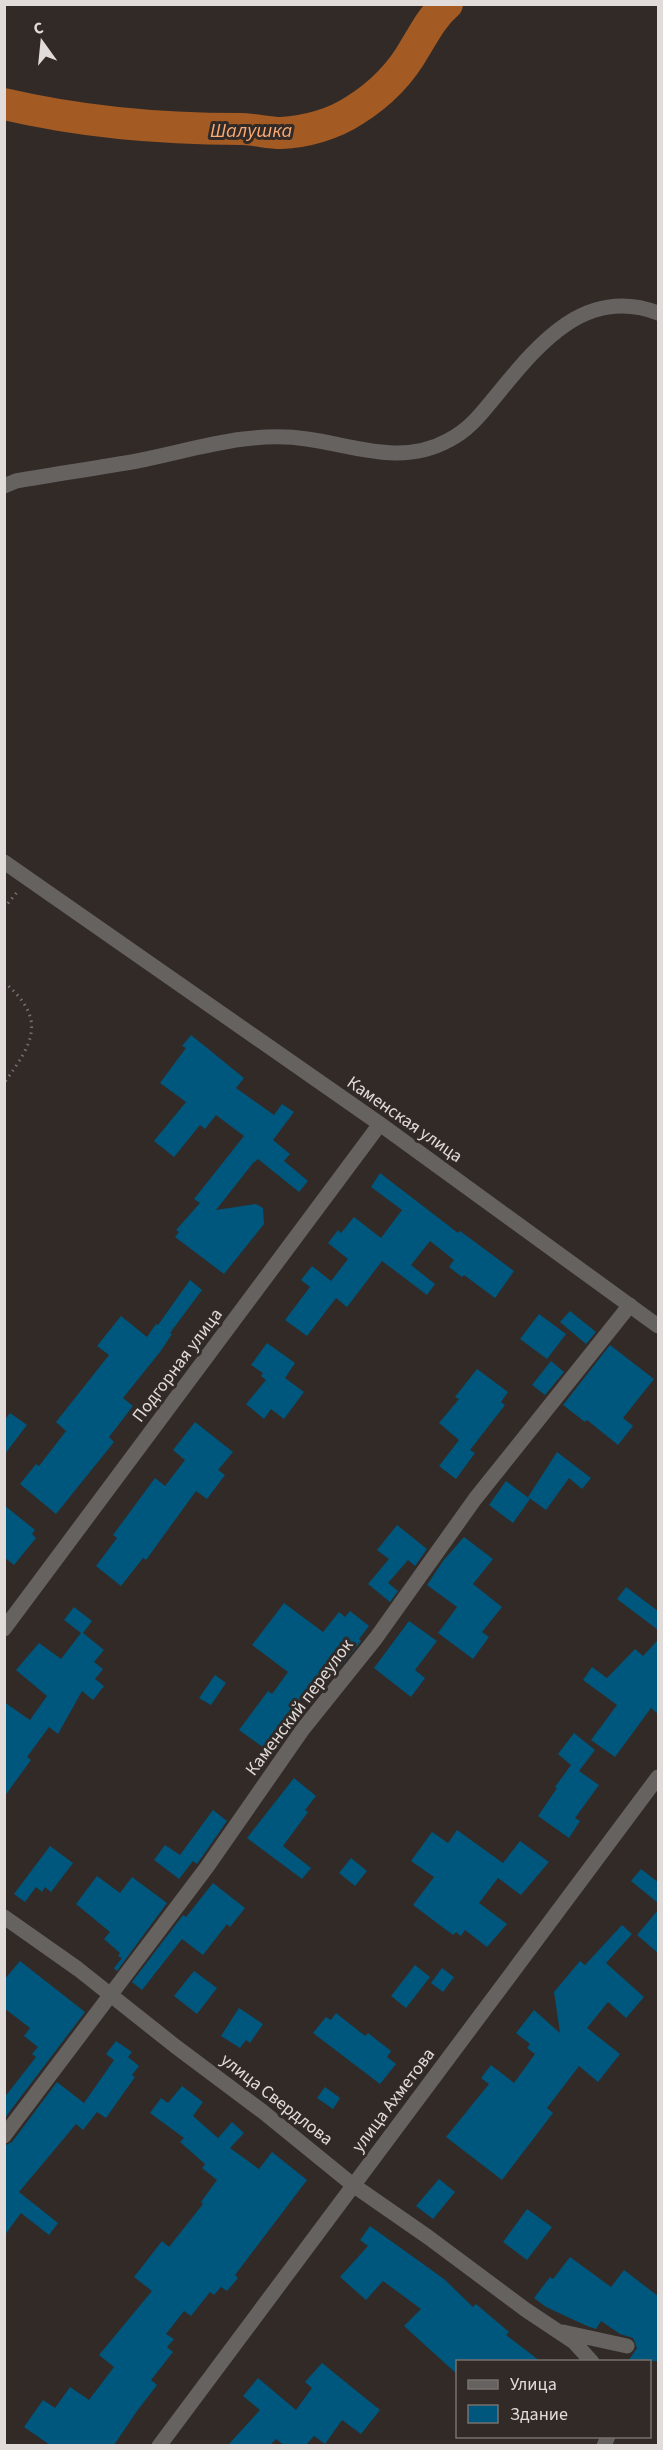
<svg xmlns="http://www.w3.org/2000/svg" width="663" height="2450" viewBox="0 0 663 2450" font-family="'Source Sans 3',sans-serif">
  <rect width="100%" height="100%" fill="#312a27"/>
  <g fill="none" stroke-linecap="round" stroke-linejoin="round">
    <path stroke="#a35a23" stroke-width="32" d="M 4,104 C 81,122 162,129 240,129 C 254,129 268,133 281,133 C 306,132 334,124 355,110 C 379,95 401,73 415,48 C 425,32 432,17 447,4"/>
  </g>
  <path fill="#00577d" d="M 191,1035 L 244,1078 L 236,1088 L 274,1115 L 282,1104 L 294,1112 L 273,1140 L 290,1154 L 284,1161 L 308,1181 L 299,1192 L 258,1159 L 253,1163 L 216,1210 L 256,1204 L 263,1208 L 264,1224 L 224,1274 L 175,1237 L 179,1232 L 176,1230 L 200,1203 L 194,1199 L 244,1136 L 216,1115 L 205,1129 L 200,1125 L 174,1157 L 154,1141 L 186,1102 L 160,1083 L 186,1048 L 182,1046 Z
    M 380,1173 L 458,1233 L 460,1231 L 514,1271 L 495,1298 L 464,1275 L 462,1277 L 449,1267 L 454,1260 L 430,1241 L 411,1265 L 435,1284 L 427,1295 L 382,1261 L 347,1307 L 336,1298 L 307,1336 L 285,1320 L 310,1287 L 301,1280 L 312,1266 L 331,1281 L 348,1259 L 328,1243 L 338,1230 L 341,1233 L 354,1217 L 381,1238 L 402,1210 L 371,1187 Z
    M 190,1280 L 202,1290 L 170,1333 L 172,1334 L 160,1352 L 123,1398 L 133,1406 L 109,1437 L 114,1442 L 56,1514 L 20,1484 L 36,1464 L 39,1466 L 66,1431 L 56,1422 L 109,1355 L 97,1346 L 121,1316 L 147,1337 L 156,1324 L 158,1325 Z
    M 570,1311 L 596,1332 L 586,1344 L 560,1322 Z
    M 539,1314 L 566,1334 L 547,1359 L 520,1339 Z
    M 267,1343 L 295,1363 L 285,1378 L 304,1392 L 284,1419 L 271,1409 L 264,1419 L 246,1404 L 266,1380 L 261,1376 L 263,1373 L 251,1365 Z
    M 610,1345 L 654,1379 L 623,1418 L 633,1426 L 618,1445 L 587,1420 L 585,1422 L 563,1405 Z
    M 551,1361 L 564,1372 L 545,1395 L 532,1385 Z
    M 477,1369 L 508,1392 L 501,1402 L 505,1405 L 470,1450 L 475,1453 L 456,1479 L 439,1466 L 459,1440 L 439,1423 L 459,1399 L 455,1397 Z
    M 10,1413 L 27,1425 L 4,1455 L 4,1421 Z
    M 195,1422 L 233,1452 L 218,1470 L 225,1475 L 207,1499 L 196,1491 L 146,1560 L 143,1558 L 121,1586 L 96,1566 L 117,1538 L 113,1535 L 155,1478 L 165,1486 L 185,1460 L 173,1450 Z
    M 557,1452 L 591,1478 L 582,1489 L 569,1478 L 546,1510 L 528,1497 Z
    M 506,1481 L 530,1499 L 513,1523 L 489,1505 Z
    M 4,1505 L 35,1530 L 32,1534 L 36,1538 L 14,1565 L 4,1557 Z
    M 397,1525 L 427,1549 L 415,1566 L 408,1560 L 388,1583 L 398,1591 L 390,1602 L 368,1584 L 389,1559 L 377,1550 Z
    M 464,1537 L 493,1559 L 473,1584 L 502,1607 L 482,1632 L 489,1637 L 473,1659 L 438,1633 L 457,1607 L 427,1585 L 443,1561 Z
    M 626,1587 L 658,1611 L 658,1630 L 617,1599 Z
    M 284,1603 L 323,1632 L 339,1612 L 345,1617 L 350,1611 L 369,1626 L 359,1639 L 361,1641 L 318,1694 L 310,1688 L 264,1748 L 239,1730 L 268,1691 L 272,1694 L 288,1672 L 252,1645 Z
    M 74,1607 L 92,1621 L 83,1633 L 104,1650 L 94,1662 L 103,1669 L 95,1679 L 104,1686 L 93,1700 L 82,1691 L 58,1734 L 49,1727 L 27,1757 L 31,1760 L 4,1797 L 4,1702 L 30,1720 L 47,1696 L 16,1670 L 39,1643 L 61,1659 L 81,1633 L 64,1620 Z
    M 409,1621 L 437,1641 L 415,1670 L 425,1678 L 411,1697 L 374,1668 Z
    M 658,1640 L 658,1714 L 651,1708 L 615,1757 L 591,1740 L 617,1705 L 583,1680 L 592,1667 L 607,1678 L 635,1649 L 643,1656 Z
    M 215,1675 L 226,1683 L 211,1705 L 199,1698 Z
    M 574,1733 L 595,1750 L 579,1771 L 599,1785 L 575,1818 L 580,1821 L 569,1838 L 538,1816 L 557,1788 L 555,1787 L 571,1765 L 577,1770 L 558,1754 Z
    M 294,1778 L 316,1796 L 305,1810 L 308,1812 L 283,1846 L 311,1868 L 302,1879 L 247,1838 Z
    M 213,1810 L 227,1821 L 197,1864 L 193,1861 L 179,1879 L 154,1860 L 165,1845 L 180,1855 Z
    M 457,1830 L 503,1863 L 520,1841 L 549,1862 L 521,1895 L 498,1878 L 479,1903 L 507,1924 L 487,1947 L 465,1930 L 461,1936 L 456,1932 L 453,1935 L 413,1905 L 434,1877 L 411,1861 L 432,1832 L 448,1843 Z
    M 50,1846 L 73,1863 L 51,1892 L 45,1887 L 42,1892 L 36,1887 L 25,1902 L 14,1894 Z
    M 351,1858 L 367,1871 L 355,1886 L 339,1873 Z
    M 641,1869 L 658,1882 L 658,1903 L 631,1881 Z
    M 97,1876 L 120,1893 L 132,1877 L 167,1903 L 117,1971 L 114,1968 L 122,1958 L 118,1956 L 120,1953 L 104,1939 L 110,1932 L 76,1904 Z
    M 213,1883 L 245,1908 L 230,1927 L 227,1924 L 203,1955 L 182,1939 L 142,1990 L 132,1982 L 183,1915 L 186,1917 Z
    M 658,1910 L 658,1953 L 637,1935 Z
    M 622,1925 L 632,1934 L 606,1963 L 644,1997 L 626,2018 L 608,2002 L 587,2028 L 620,2054 L 598,2082 L 579,2066 L 547,2108 L 553,2113 L 502,2180 L 446,2137 L 489,2084 L 481,2078 L 491,2065 L 514,2083 L 535,2054 L 527,2048 L 530,2044 L 516,2033 L 534,2010 L 560,2033 L 554,1992 L 580,1961 L 585,1965 Z
    M 20,1961 L 85,2012 L 4,2119 L 4,2098 L 36,2057 L 32,2054 L 38,2047 L 24,2036 L 30,2028 L 4,2008 L 4,1980 Z
    M 415,1965 L 430,1977 L 406,2008 L 391,1996 Z
    M 442,1968 L 454,1977 L 443,1992 L 431,1983 Z
    M 194,1971 L 217,1988 L 197,2014 L 174,1996 Z
    M 239,2008 L 263,2024 L 250,2043 L 246,2040 L 240,2048 L 221,2036 Z
    M 336,2013 L 365,2036 L 368,2033 L 391,2051 L 387,2057 L 396,2064 L 380,2084 L 313,2033 L 326,2017 L 331,2020 Z
    M 116,2041 L 132,2052 L 128,2057 L 139,2066 L 132,2075 L 135,2077 L 106,2118 L 97,2112 L 83,2130 L 76,2124 L 19,2192 L 58,2223 L 49,2235 L 21,2213 L 4,2236 L 4,2146 L 12,2142 L 57,2082 L 84,2103 L 114,2060 L 106,2054 Z
    M 182,2086 L 203,2102 L 193,2116 L 218,2138 L 232,2122 L 244,2133 L 230,2148 L 259,2169 L 272,2152 L 307,2180 L 235,2275 L 238,2278 L 227,2291 L 221,2287 L 214,2295 L 210,2292 L 191,2316 L 184,2311 L 166,2334 L 174,2339 L 167,2347 L 173,2352 L 151,2380 L 157,2385 L 137,2411 L 114,2445 L 50,2445 L 24,2427 L 43,2400 L 55,2408 L 70,2387 L 89,2400 L 114,2367 L 99,2355 L 152,2291 L 134,2277 L 162,2241 L 169,2247 L 203,2204 L 201,2202 L 217,2180 L 202,2168 L 205,2164 L 180,2142 L 184,2138 L 150,2113 L 161,2098 L 168,2103 Z
    M 325,2087 L 340,2098 L 333,2109 L 317,2098 Z
    M 439,2179 L 455,2192 L 433,2219 L 416,2206 Z
    M 527,2209 L 552,2227 L 527,2260 L 503,2242 Z
    M 370,2226 L 444,2279 L 473,2307 L 476,2304 L 509,2332 L 506,2335 L 540,2361 L 458,2361 L 458,2375 L 404,2326 L 421,2309 L 383,2281 L 366,2300 L 340,2277 L 368,2246 L 360,2240 Z
    M 570,2257 L 611,2287 L 624,2270 L 658,2296 L 658,2361 L 628,2361 L 637,2348 L 633,2338 L 620,2334 L 601,2321 L 596,2329 L 587,2326 L 546,2307 L 534,2298 L 550,2277 L 553,2279 Z
    M 322,2363 L 380,2410 L 361,2434 L 342,2420 L 325,2444 L 314,2436 L 306,2445 L 284,2445 L 276,2439 L 270,2445 L 228,2445 L 260,2410 L 243,2396 L 258,2378 L 296,2410 L 312,2388 L 305,2382 Z"/>
  <g fill="none" stroke-linecap="round" stroke-linejoin="round">
    <path stroke="#77716e" stroke-width="3" stroke-dasharray="1.5 4.5" stroke-linecap="butt" d="M 4,908 L 18,891
      M 4,982 C 47,1019 34,1042 4,1083"/>
    <path stroke="#666260" stroke-width="15" d="M 4,486 L 16,481 C 56,474 97,468 137,461 C 193,450 250,430 307,439 C 356,446 402,466 449,440 C 469,430 481,414 495,397 C 537,346 584,285 658,313
      M 4,862 L 380,1124 L 658,1326
      M 4,1629 L 380,1124
      M 4,1917 L 78,1969 L 175,2046 L 262,2111 L 353,2185 L 428,2237 L 526,2310 L 574,2342 L 592,2362
      M 4,2136 L 207,1867 L 303,1729 L 376,1638 L 475,1499 L 630,1305
      M 563,2332 L 627,2346
      M 159,2446 L 658,1777
      M 604,2446 L 608,2436"/>
  </g>
  <g text-anchor="middle" stroke-width="6" stroke-linejoin="round" paint-order="stroke">
    <g font-size="18" fill="#e1dcda" stroke="#312a27">
      <text transform="translate(405 1119) rotate(35)" y="6">Каменская улица</text>
      <text transform="translate(177 1365) rotate(-53)" y="6">Подгорная улица</text>
      <text transform="translate(299 1707) rotate(-53)" y="6">Каменский переулок</text>
      <text transform="translate(277 2099) rotate(38)" y="6">улица Свердлова</text>
      <text transform="translate(393 2100) rotate(-53)" y="6">улица Ахметова</text>
    </g>
    <g font-size="20" font-style="italic" fill="#fbaa75" stroke="#312a27">
      <text x="251" y="137">Шалушка</text>
    </g>
  </g>
  <rect width="663" height="2450" fill="none" stroke="#e1dcda" stroke-width="12"/>
  <rect x="456" y="2360" width="195" height="78" fill="#312a27" stroke="#77716f" stroke-width="1.5"/>
  <rect x="468" y="2380" width="30" height="9" fill="#666260" stroke="#77716f" stroke-width="1.5"/>
  <text x="510" y="2390" font-size="18" fill="#e1dcda">Улица</text>
  <rect x="468" y="2405" width="30" height="18" fill="#00577d" stroke="#77716f" stroke-width="1.5"/>
  <text x="510" y="2420" font-size="18" fill="#e1dcda">Здание</text>
  <g transform="translate(42 42) rotate(345)" stroke="#312a27" stroke-width="4.5" paint-order="stroke">
  <path d="M0-4.5L10 22L0 15L-10 22Z" fill="#e1dcda"/>
  <text y="-9" font-size="16" font-weight="bold" text-anchor="middle" fill="#e1dcda">С</text>
  </g>
</svg>
